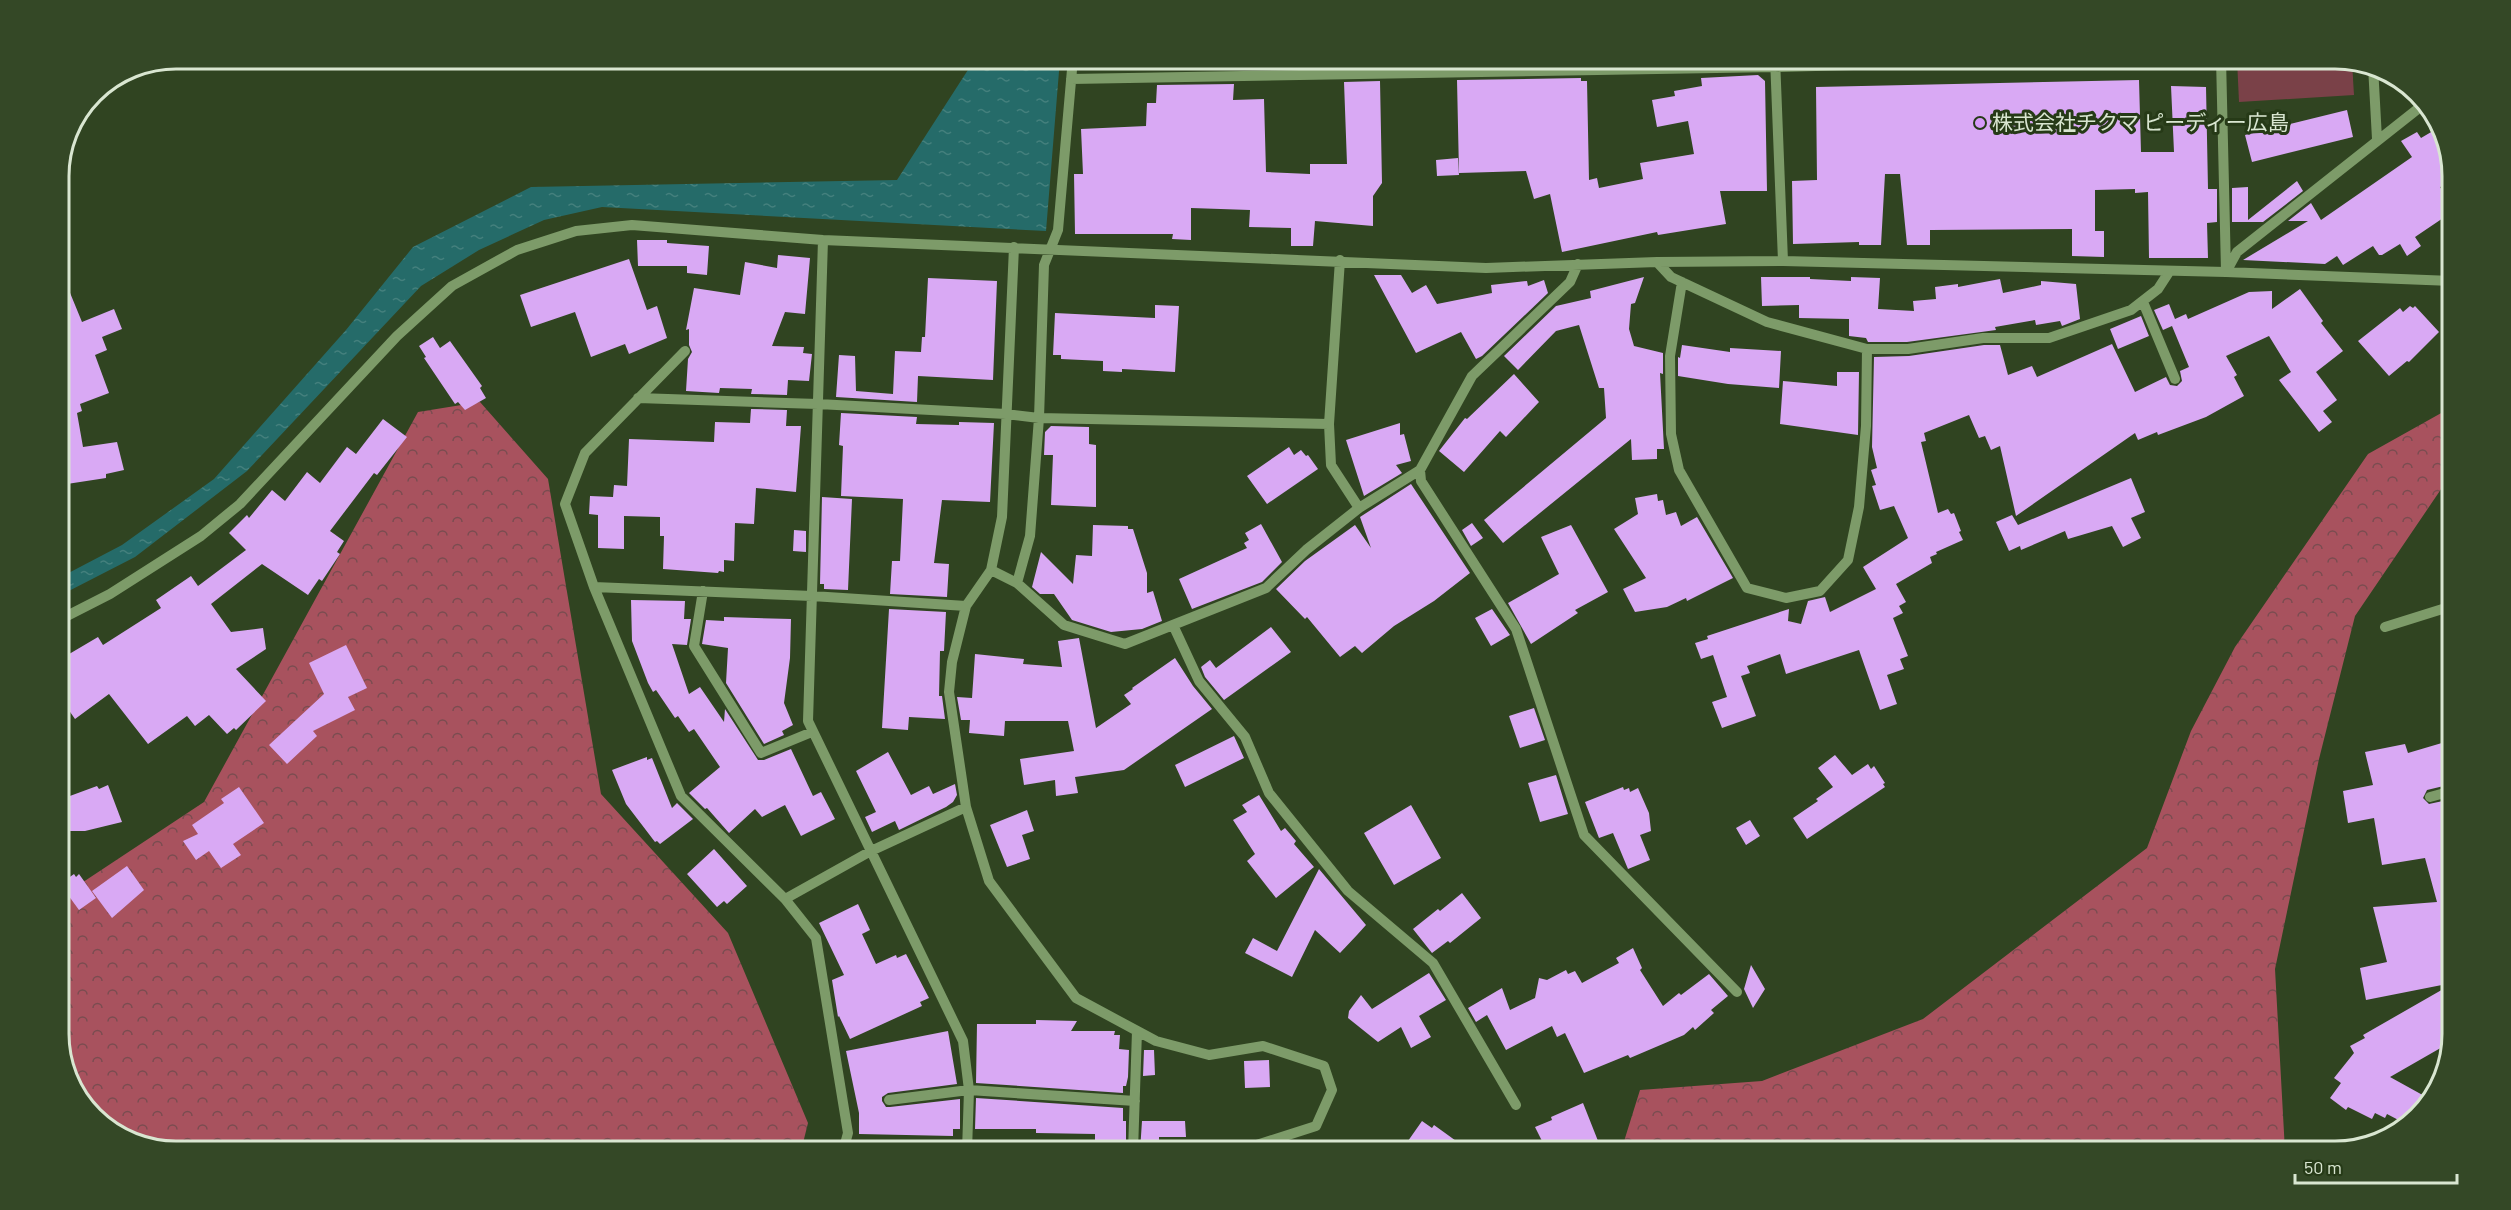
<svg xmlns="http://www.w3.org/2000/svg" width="2511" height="1210" viewBox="0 0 2511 1210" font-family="Barlow,'Noto Sans JP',sans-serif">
  <defs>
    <pattern id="forest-crowns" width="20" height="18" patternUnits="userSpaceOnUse" patternTransform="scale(1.5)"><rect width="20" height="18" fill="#a8525e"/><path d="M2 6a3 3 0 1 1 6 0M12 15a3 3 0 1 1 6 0" fill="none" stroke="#7a4c50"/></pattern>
    <pattern id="water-ripples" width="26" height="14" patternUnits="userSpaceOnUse" patternTransform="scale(1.5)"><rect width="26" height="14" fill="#256b69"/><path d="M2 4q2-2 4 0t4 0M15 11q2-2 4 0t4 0" fill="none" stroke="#44807d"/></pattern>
  </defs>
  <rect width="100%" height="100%" fill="#304421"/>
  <path fill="#7a4148" d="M 2335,59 L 2352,62 L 2354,95 L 2239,102 L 2237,59 Z"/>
  <path fill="url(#forest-crowns)" d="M 480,402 L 548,479 L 601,794 L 728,933 L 808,1123 L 801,1151 L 176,1151 L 131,1142 L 79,1099 L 59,1042 L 59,898 L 204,802 L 418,412 Z
    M 2452,407 L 2452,473 L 2355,616 L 2319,759 L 2275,969 L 2285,1151 L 1621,1151 L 1640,1090 L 1762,1081 L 1923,1019 L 2147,848 L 2191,731 L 2235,647 L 2368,454 Z"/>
  <path fill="url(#water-ripples)" d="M 975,59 L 1060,59 L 1046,231 L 602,207 L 544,220 L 479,250 L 421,286 L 247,471 L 135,557 L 59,596 L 59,578 L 122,545 L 214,479 L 346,330 L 413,247 L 531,187 L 897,180 Z"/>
  <path fill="#d9a9f4" d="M 1159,58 L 1235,58 L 1235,69 L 1158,70 Z
    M 1344,58 L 1380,58 L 1380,66 L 1344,67 Z
    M 1456,58 L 1580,58 L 1580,63 L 1457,65 Z
    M 1758,75 L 1765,81 L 1767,191 L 1720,191 L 1726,224 L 1658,235 L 1657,232 L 1562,252 L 1550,194 L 1534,199 L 1526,171 L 1459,173 L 1457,80 L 1581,78 L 1581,81 L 1587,81 L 1589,180 L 1597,178 L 1599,188 L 1643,179 L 1640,163 L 1694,154 L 1688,121 L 1657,127 L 1652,100 L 1675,96 L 1674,91 L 1702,86 L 1701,78 Z
    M 2139,80 L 2141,152 L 2174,152 L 2171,86 L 2206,87 L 2208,189 L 2217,189 L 2217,222 L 2207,223 L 2208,258 L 2149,258 L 2148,192 L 2135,193 L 2135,189 L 2095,190 L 2095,231 L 2104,231 L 2104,257 L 2072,256 L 2072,229 L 1930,230 L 1930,245 L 1907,245 L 1900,174 L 1885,174 L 1881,245 L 1859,245 L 1859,242 L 1793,244 L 1792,181 L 1817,180 L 1816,87 Z
    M 1380,81 L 1382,183 L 1373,196 L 1373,226 L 1315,221 L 1313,246 L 1291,246 L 1291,228 L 1249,227 L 1250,210 L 1191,208 L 1191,240 L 1172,239 L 1173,234 L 1075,234 L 1074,174 L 1083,174 L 1081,129 L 1146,126 L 1147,103 L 1156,103 L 1157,85 L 1234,84 L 1233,100 L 1264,99 L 1266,172 L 1310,174 L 1310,164 L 1347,164 L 1344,82 Z
    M 2347,110 L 2353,137 L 2252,162 L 2245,135 Z
    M 2438,128 L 2452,169 L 2452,183 L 2440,187 L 2452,206 L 2452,212 L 2415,237 L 2421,246 L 2407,256 L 2400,244 L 2382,255 L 2379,255 L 2373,246 L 2343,265 L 2337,256 L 2325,264 L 2243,260 L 2308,221 L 2288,221 L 2311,203 L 2321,220 L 2412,157 L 2401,141 L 2417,132 L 2421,138 Z
    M 1458,158 L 1459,175 L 1437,176 L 1436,160 Z
    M 2297,181 L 2303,191 L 2263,222 L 2232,222 L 2232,188 L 2248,187 L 2248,220 Z
    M 637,240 L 667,240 L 667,243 L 709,246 L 707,275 L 687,273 L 687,266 L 638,266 Z
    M 778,255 L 810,258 L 805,314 L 785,312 L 772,346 L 804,347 L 803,353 L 812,354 L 809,381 L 788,380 L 787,395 L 751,394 L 752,389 L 720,388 L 719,393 L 686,391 L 688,359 L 692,352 L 689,345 L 689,329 L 686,330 L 694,288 L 740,295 L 745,262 L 777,268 Z
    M 629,259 L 647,310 L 657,306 L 667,338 L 629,354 L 625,344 L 591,357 L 575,312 L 531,327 L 520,295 Z
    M 59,266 L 82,322 L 114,309 L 122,329 L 102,337 L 107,350 L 95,355 L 109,393 L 80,404 L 82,411 L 77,413 L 83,447 L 117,442 L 124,470 L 106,474 L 106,478 L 67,484 L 59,444 Z
    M 1374,275 L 1401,275 L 1412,293 L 1426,285 L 1437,304 L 1492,293 L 1491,285 L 1527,281 L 1528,286 L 1544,280 L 1548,293 L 1482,356 L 1476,359 L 1461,332 L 1416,353 Z
    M 1644,277 L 1635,303 L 1631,304 L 1629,329 L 1634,346 L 1663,353 L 1663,374 L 1660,373 L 1664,449 L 1657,449 L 1657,459 L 1632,460 L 1631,439 L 1503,543 L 1484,520 L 1606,418 L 1604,388 L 1599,388 L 1579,325 L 1556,331 L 1518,370 L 1504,356 L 1556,306 L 1591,298 L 1590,291 Z
    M 1761,277 L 1810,277 L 1810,279 L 1851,281 L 1851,277 L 1880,278 L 1878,309 L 1914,311 L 1913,301 L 1936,299 L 1935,287 L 1958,284 L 1958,287 L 2000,279 L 2003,293 L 2041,285 L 2041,281 L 2076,284 L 2080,319 L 2062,326 L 2060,321 L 2036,325 L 2035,320 L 1995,327 L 1996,330 L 1907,342 L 1868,342 L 1866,338 L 1849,336 L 1849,319 L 1799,318 L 1799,305 L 1762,306 Z
    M 928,278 L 997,281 L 993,380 L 918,376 L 917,402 L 836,397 L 839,355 L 855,356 L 856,391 L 893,394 L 895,351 L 921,352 L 922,337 L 925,337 Z
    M 2300,289 L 2323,321 L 2321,323 L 2343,351 L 2316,372 L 2337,400 L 2323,411 L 2332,422 L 2319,432 L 2279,380 L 2291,372 L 2269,336 L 2226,356 L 2237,375 L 2234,377 L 2244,396 L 2206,417 L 2158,435 L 2157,432 L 2138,440 L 2135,433 L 2016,516 L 2000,446 L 1991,450 L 1985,436 L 1979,438 L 1969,415 L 1924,433 L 1926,441 L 1921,442 L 1938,513 L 1948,509 L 1951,514 L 1954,513 L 1961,531 L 1959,532 L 1963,540 L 1936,552 L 1937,554 L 1930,557 L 1932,563 L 1896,584 L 1906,602 L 1899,606 L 1903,613 L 1893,618 L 1908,656 L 1900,659 L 1904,669 L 1887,675 L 1897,704 L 1880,710 L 1859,650 L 1786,674 L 1780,654 L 1747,666 L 1750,673 L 1741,676 L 1756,716 L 1722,728 L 1712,702 L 1727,697 L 1713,655 L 1701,659 L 1695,643 L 1708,639 L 1707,636 L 1789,609 L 1788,621 L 1801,624 L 1808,601 L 1825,597 L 1830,612 L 1876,589 L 1863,567 L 1908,538 L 1894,506 L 1880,510 L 1872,486 L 1876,485 L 1871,470 L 1877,468 L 1872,447 L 1874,357 L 1909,356 L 1984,345 L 2000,345 L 2008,375 L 2032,366 L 2037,377 L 2112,344 L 2135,392 L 2166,377 L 2170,385 L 2177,386 L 2182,381 L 2180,371 L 2189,367 L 2172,326 L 2163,330 L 2154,310 L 2169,304 L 2175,319 L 2186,314 L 2188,319 L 2249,292 L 2272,291 L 2272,309 Z
    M 1155,305 L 1179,306 L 1175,372 L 1122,369 L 1122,372 L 1103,371 L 1103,361 L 1061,359 L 1061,355 L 1053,355 L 1055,313 L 1155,318 Z
    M 2410,306 L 2413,308 L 2415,306 L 2439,332 L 2409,362 L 2407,361 L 2389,376 L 2358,341 L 2400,308 L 2403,312 Z
    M 2141,316 L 2149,336 L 2118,349 L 2110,329 Z
    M 433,337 L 440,348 L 450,341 L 482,386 L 480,388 L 486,398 L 465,410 L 458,402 L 455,404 L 424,358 L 426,357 L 419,346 Z
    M 1682,345 L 1730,352 L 1730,348 L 1781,351 L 1779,388 L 1728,384 L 1678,376 L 1678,357 L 1680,358 Z
    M 1837,372 L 1859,372 L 1858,435 L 1780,424 L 1783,381 L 1837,386 Z
    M 1514,374 L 1539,402 L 1506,437 L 1500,431 L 1464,472 L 1439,451 L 1465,418 L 1467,419 Z
    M 751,409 L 787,410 L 786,426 L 801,426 L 796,492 L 756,488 L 754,524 L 735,523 L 734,561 L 724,560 L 724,572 L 719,571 L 718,573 L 663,569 L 664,536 L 660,536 L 660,517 L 624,516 L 624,549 L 598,548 L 598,515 L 589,514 L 590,496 L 613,497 L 614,485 L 627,486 L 629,439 L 714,442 L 715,422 L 750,423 Z
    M 841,413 L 917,417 L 916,424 L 959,425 L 959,422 L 994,423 L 990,502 L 942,500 L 934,563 L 949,564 L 947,597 L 890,594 L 892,561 L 900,561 L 903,499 L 841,496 L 843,446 L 839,445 Z
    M 383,419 L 407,437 L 377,475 L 374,473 L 330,531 L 344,541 L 337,552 L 340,554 L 322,581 L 319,579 L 308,595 L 262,564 L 211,604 L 231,632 L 263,628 L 266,649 L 236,669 L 266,701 L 236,730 L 234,728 L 227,734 L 209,715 L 195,726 L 187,716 L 148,744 L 109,694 L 75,719 L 59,696 L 59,660 L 98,637 L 103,645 L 161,608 L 156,600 L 191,576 L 198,586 L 246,550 L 229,533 L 247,515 L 249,518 L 272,490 L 285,501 L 307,472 L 320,483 L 347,447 L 356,454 Z
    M 1400,423 L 1400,435 L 1404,434 L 1411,461 L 1396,465 L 1402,473 L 1364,496 L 1346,440 Z
    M 1051,426 L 1089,427 L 1089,444 L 1096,445 L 1096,507 L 1051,505 L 1053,455 L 1044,455 L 1045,432 Z
    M 1289,447 L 1294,455 L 1301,450 L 1306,456 L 1308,455 L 1318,469 L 1267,504 L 1247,476 Z
    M 2131,478 L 2145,512 L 2131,518 L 2141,538 L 2123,547 L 2112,526 L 2068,539 L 2065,531 L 2021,550 L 2020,546 L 2009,551 L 1996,522 L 2012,515 L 2018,525 Z
    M 1411,484 L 1470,573 L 1434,601 L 1394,626 L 1362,653 L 1355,646 L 1340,657 L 1307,617 L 1305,619 L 1276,589 L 1305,561 L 1355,525 L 1371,548 L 1360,517 Z
    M 1657,494 L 1658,501 L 1663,500 L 1666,515 L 1676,512 L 1681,526 L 1697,517 L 1733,578 L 1687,601 L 1686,598 L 1667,607 L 1635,612 L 1623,589 L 1646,578 L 1614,529 L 1638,514 L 1635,498 Z
    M 822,497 L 852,499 L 848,590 L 824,589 L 824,584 L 820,584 Z
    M 1472,523 L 1483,538 L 1471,546 L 1462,530 Z
    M 1261,524 L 1282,562 L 1262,582 L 1192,609 L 1179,579 L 1247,548 L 1244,543 L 1249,540 L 1245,533 Z
    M 1093,525 L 1128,526 L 1128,529 L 1133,529 L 1147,573 L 1147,593 L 1153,591 L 1162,621 L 1142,629 L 1111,632 L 1072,620 L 1054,594 L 1040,594 L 1032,587 L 1041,552 L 1073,584 L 1076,555 L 1092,556 Z
    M 1571,525 L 1608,592 L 1575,610 L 1578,613 L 1531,644 L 1508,603 L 1559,574 L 1541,537 Z
    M 794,530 L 806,531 L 806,552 L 793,551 Z
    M 631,600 L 685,601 L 684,619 L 691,619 L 687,645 L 672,644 L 689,694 L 700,687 L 724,722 L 725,709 L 758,760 L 764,760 L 791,749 L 813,796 L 821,792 L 835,819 L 801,836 L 785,805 L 762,817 L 755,809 L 729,833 L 707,808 L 705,809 L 689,793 L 720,767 L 694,729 L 689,732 L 678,716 L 675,718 L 656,690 L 653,692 L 648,683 L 632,641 Z
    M 889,609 L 946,612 L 944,651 L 940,651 L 939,696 L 942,696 L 945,719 L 909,717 L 908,730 L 882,728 Z
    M 1492,609 L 1510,635 L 1491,646 L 1475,618 Z
    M 724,617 L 791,619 L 790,658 L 784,703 L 793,725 L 782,731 L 784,735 L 764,744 L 726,683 L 728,648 L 702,644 L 706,620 L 724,621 Z
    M 1271,627 L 1291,652 L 1224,700 L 1205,677 L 1201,667 L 1210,660 L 1216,668 Z
    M 1079,638 L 1096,728 L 1131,704 L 1124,695 L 1133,689 L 1132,688 L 1175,658 L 1193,686 L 1212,709 L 1124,770 L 1075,777 L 1078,793 L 1056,796 L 1055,780 L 1024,785 L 1020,759 L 1074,751 L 1068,721 L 1005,721 L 1004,736 L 969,733 L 970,720 L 961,720 L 957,697 L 972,698 L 975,654 L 1024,659 L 1023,664 L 1062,667 L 1058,641 Z
    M 346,645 L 367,688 L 348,697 L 355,710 L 313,731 L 317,736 L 287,764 L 269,745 L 324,694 L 309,663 Z
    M 1534,708 L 1545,740 L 1520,748 L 1509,716 Z
    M 1234,736 L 1244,758 L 1185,787 L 1175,765 Z
    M 2452,740 L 2452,784 L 2427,790 L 2423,798 L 2429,804 L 2452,799 L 2452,983 L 2366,1000 L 2360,968 L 2387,962 L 2373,907 L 2437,902 L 2425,858 L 2382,865 L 2374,818 L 2348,823 L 2343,791 L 2373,785 L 2365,752 L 2405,744 L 2408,753 Z
    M 888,752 L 911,795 L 929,786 L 933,794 L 955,784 L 957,795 L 953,802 L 946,807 L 899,830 L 895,821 L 872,832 L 865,817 L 876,812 L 856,771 Z
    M 1835,755 L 1852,775 L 1868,764 L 1871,769 L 1874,766 L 1885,783 L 1883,784 L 1885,787 L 1807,839 L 1793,818 L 1818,801 L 1816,799 L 1833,787 L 1818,768 Z
    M 647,757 L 647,760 L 652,758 L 672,808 L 677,803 L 693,819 L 660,844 L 657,841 L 655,842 L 626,804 L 612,770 Z
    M 1556,775 L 1568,814 L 1540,822 L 1528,783 Z
    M 108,785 L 122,822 L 85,831 L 62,831 L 59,825 L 59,800 L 97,786 L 99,789 Z
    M 239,787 L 264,823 L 233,844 L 241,855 L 221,868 L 209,851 L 196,860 L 183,841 L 198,834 L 192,825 L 224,803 L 221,799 Z
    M 1623,787 L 1624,790 L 1629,788 L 1630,792 L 1638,788 L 1649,813 L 1651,831 L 1640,835 L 1650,860 L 1628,869 L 1613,833 L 1599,838 L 1585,802 Z
    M 1259,795 L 1281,831 L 1285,828 L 1296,841 L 1294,844 L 1314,867 L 1276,898 L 1247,861 L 1255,854 L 1233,820 L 1247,812 L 1242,805 Z
    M 1411,805 L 1441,858 L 1394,885 L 1364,833 Z
    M 1027,810 L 1034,831 L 1022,835 L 1030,859 L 1007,867 L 990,825 Z
    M 1750,820 L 1760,836 L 1746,845 L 1736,828 Z
    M 714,849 L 747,886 L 727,904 L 724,901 L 717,907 L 687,874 Z
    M 127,866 L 144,890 L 112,918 L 92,891 Z
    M 1319,869 L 1366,925 L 1357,935 L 1340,953 L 1315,930 L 1292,977 L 1245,953 L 1253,938 L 1277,951 Z
    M 74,874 L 76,877 L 79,874 L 96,898 L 79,910 L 60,884 Z
    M 1462,893 L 1481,918 L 1450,943 L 1448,941 L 1432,953 L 1413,929 L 1438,909 L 1440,911 Z
    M 858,904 L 870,930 L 862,934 L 876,964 L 896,955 L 897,958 L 906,954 L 929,998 L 920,1002 L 922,1006 L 850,1039 L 839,1016 L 838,1017 L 832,980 L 844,975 L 819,923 Z
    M 1633,948 L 1642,968 L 1640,970 L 1663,1006 L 1679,993 L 1681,995 L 1709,974 L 1728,996 L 1711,1010 L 1714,1013 L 1695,1030 L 1693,1027 L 1684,1035 L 1630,1058 L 1628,1055 L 1584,1073 L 1565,1033 L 1557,1037 L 1552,1026 L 1506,1050 L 1487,1015 L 1476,1022 L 1468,1008 L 1502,988 L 1510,1010 L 1535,998 L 1539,978 L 1547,980 L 1566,970 L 1568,974 L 1575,971 L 1582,983 L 1619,963 L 1616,958 Z
    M 1751,965 L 1765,989 L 1753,1008 L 1744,989 Z
    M 1429,973 L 1446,1000 L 1419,1016 L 1431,1037 L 1411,1048 L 1401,1027 L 1378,1042 L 1348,1018 L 1349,1011 L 1361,995 L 1372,1009 Z
    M 2452,984 L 2451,1042 L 2390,1077 L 2428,1098 L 2406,1124 L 2387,1114 L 2385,1118 L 2375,1113 L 2372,1119 L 2348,1107 L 2346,1110 L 2330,1098 L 2341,1083 L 2334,1078 L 2354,1053 L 2350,1046 L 2365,1038 L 2363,1035 Z
    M 1036,1020 L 1077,1021 L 1071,1031 L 1115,1031 L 1114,1035 L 1120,1035 L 1119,1049 L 1129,1050 L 1128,1077 L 1126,1086 L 1123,1086 L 1123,1093 L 976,1083 L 977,1024 L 1036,1024 Z
    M 948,1031 L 957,1084 L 888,1093 L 882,1097 L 882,1101 L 886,1107 L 890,1107 L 960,1099 L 960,1129 L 953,1129 L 953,1136 L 859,1134 L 859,1113 L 846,1051 Z
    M 1144,1050 L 1154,1050 L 1155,1075 L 1143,1076 Z
    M 1269,1060 L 1270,1087 L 1245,1088 L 1244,1061 Z
    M 976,1098 L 1123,1108 L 1123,1121 L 1126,1121 L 1126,1152 L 1095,1152 L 1095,1134 L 1036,1133 L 1036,1129 L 975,1129 Z
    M 1583,1103 L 1602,1151 L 1547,1151 L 1535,1127 L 1552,1120 L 1551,1117 Z
    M 1142,1121 L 1185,1121 L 1186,1137 L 1159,1137 L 1159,1151 L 1140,1151 Z
    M 1422,1121 L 1432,1128 L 1434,1125 L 1470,1151 L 1401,1151 Z"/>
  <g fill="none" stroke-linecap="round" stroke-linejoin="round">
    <path stroke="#7d9b69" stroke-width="10" d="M 1775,58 L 1783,261
      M 2221,58 L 2226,271
      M 2373,66 L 2377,139
      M 1071,79 L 1775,67 L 2125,58
      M 823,240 L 808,721 L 963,1041 L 969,1090 L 967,1151
      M 1014,247 L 1002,517 L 991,570 L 966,606 L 952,662 L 949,692 L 966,807 L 989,881 L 1076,998 L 1156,1041 L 1209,1055 L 1263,1046 L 1324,1066 L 1332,1090 L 1316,1126 L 1238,1151
      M 1340,260 L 1329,424 L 1331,465 L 1359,508
      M 1657,262 L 1671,277 L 1767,322 L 1867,349 L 1908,349 L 1983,338 L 2049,338 L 2131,310 L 2158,289 L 2169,272
      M 2226,272 L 2237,252 L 2424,104
      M 1682,282 L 1670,356 L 1671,434 L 1679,470 L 1747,588 L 1786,598 L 1820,591 L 1848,560 L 1859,507 L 1866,426 L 1867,349
      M 2143,302 L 2175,379
      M 685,351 L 585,453 L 565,504 L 594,587 L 681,796 L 785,899 L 816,938 L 848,1133 L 843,1151
      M 638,398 L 818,404 L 1006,414 L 1039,418 L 1329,424
      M 1420,470 L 1421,481 L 1516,629 L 1584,835 L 1737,992
      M 991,570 L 1017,583 L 1064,625 L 1125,644 L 1266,588 L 1306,550 L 1359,508 L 1420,470 L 1472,376 L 1570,282 L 1578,264
      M 1017,583 L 1030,536 L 1039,418 L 1044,265 L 1058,230 L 1073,58
      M 594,587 L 812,596 L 966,606
      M 703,591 L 694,646 L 761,753 L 812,732
      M 59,620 L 110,594 L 201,536 L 240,504 L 397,336 L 452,286 L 517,250 L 576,231 L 632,225 L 823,240 L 1486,268 L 1657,262 L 1783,261 L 2226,272 L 2452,281
      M 1173,625 L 1199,681 L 1245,737 L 1269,793 L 1348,891 L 1433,963 L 1516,1105
      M 2385,627 L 2452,606
      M 2430,797 L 2452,791
      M 785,899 L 871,851 L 966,807
      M 889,1100 L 969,1090 L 1135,1101
      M 1133,1151 L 1137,1031"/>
  </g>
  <circle fill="#d79bf9" stroke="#263a17" stroke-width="2" cx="1980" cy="123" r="6"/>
  <g text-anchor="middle" stroke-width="6" stroke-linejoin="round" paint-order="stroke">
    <g font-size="21" fill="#d9e6d1" stroke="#263a17" text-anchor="start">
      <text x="1992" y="130">株式会社チクマ ピーディー広島</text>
    </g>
  </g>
  <path d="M0 0H2511V1210H0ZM176 69H2335A107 107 0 0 1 2442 176V1034A107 107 0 0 1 2335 1141H176A107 107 0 0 1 69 1034V176A107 107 0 0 1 176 69Z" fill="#344826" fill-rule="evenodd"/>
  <path fill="none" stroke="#d9e6d1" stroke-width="3" d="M176 69H2335A107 107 0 0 1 2442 176V1034A107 107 0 0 1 2335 1141H176A107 107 0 0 1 69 1034V176A107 107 0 0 1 176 69Z"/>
  <path d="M2295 1174v9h162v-9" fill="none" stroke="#d9e6d1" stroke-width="3"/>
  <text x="2304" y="1174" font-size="18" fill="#d9e6d1" stroke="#263a17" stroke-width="4.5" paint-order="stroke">50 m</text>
</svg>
